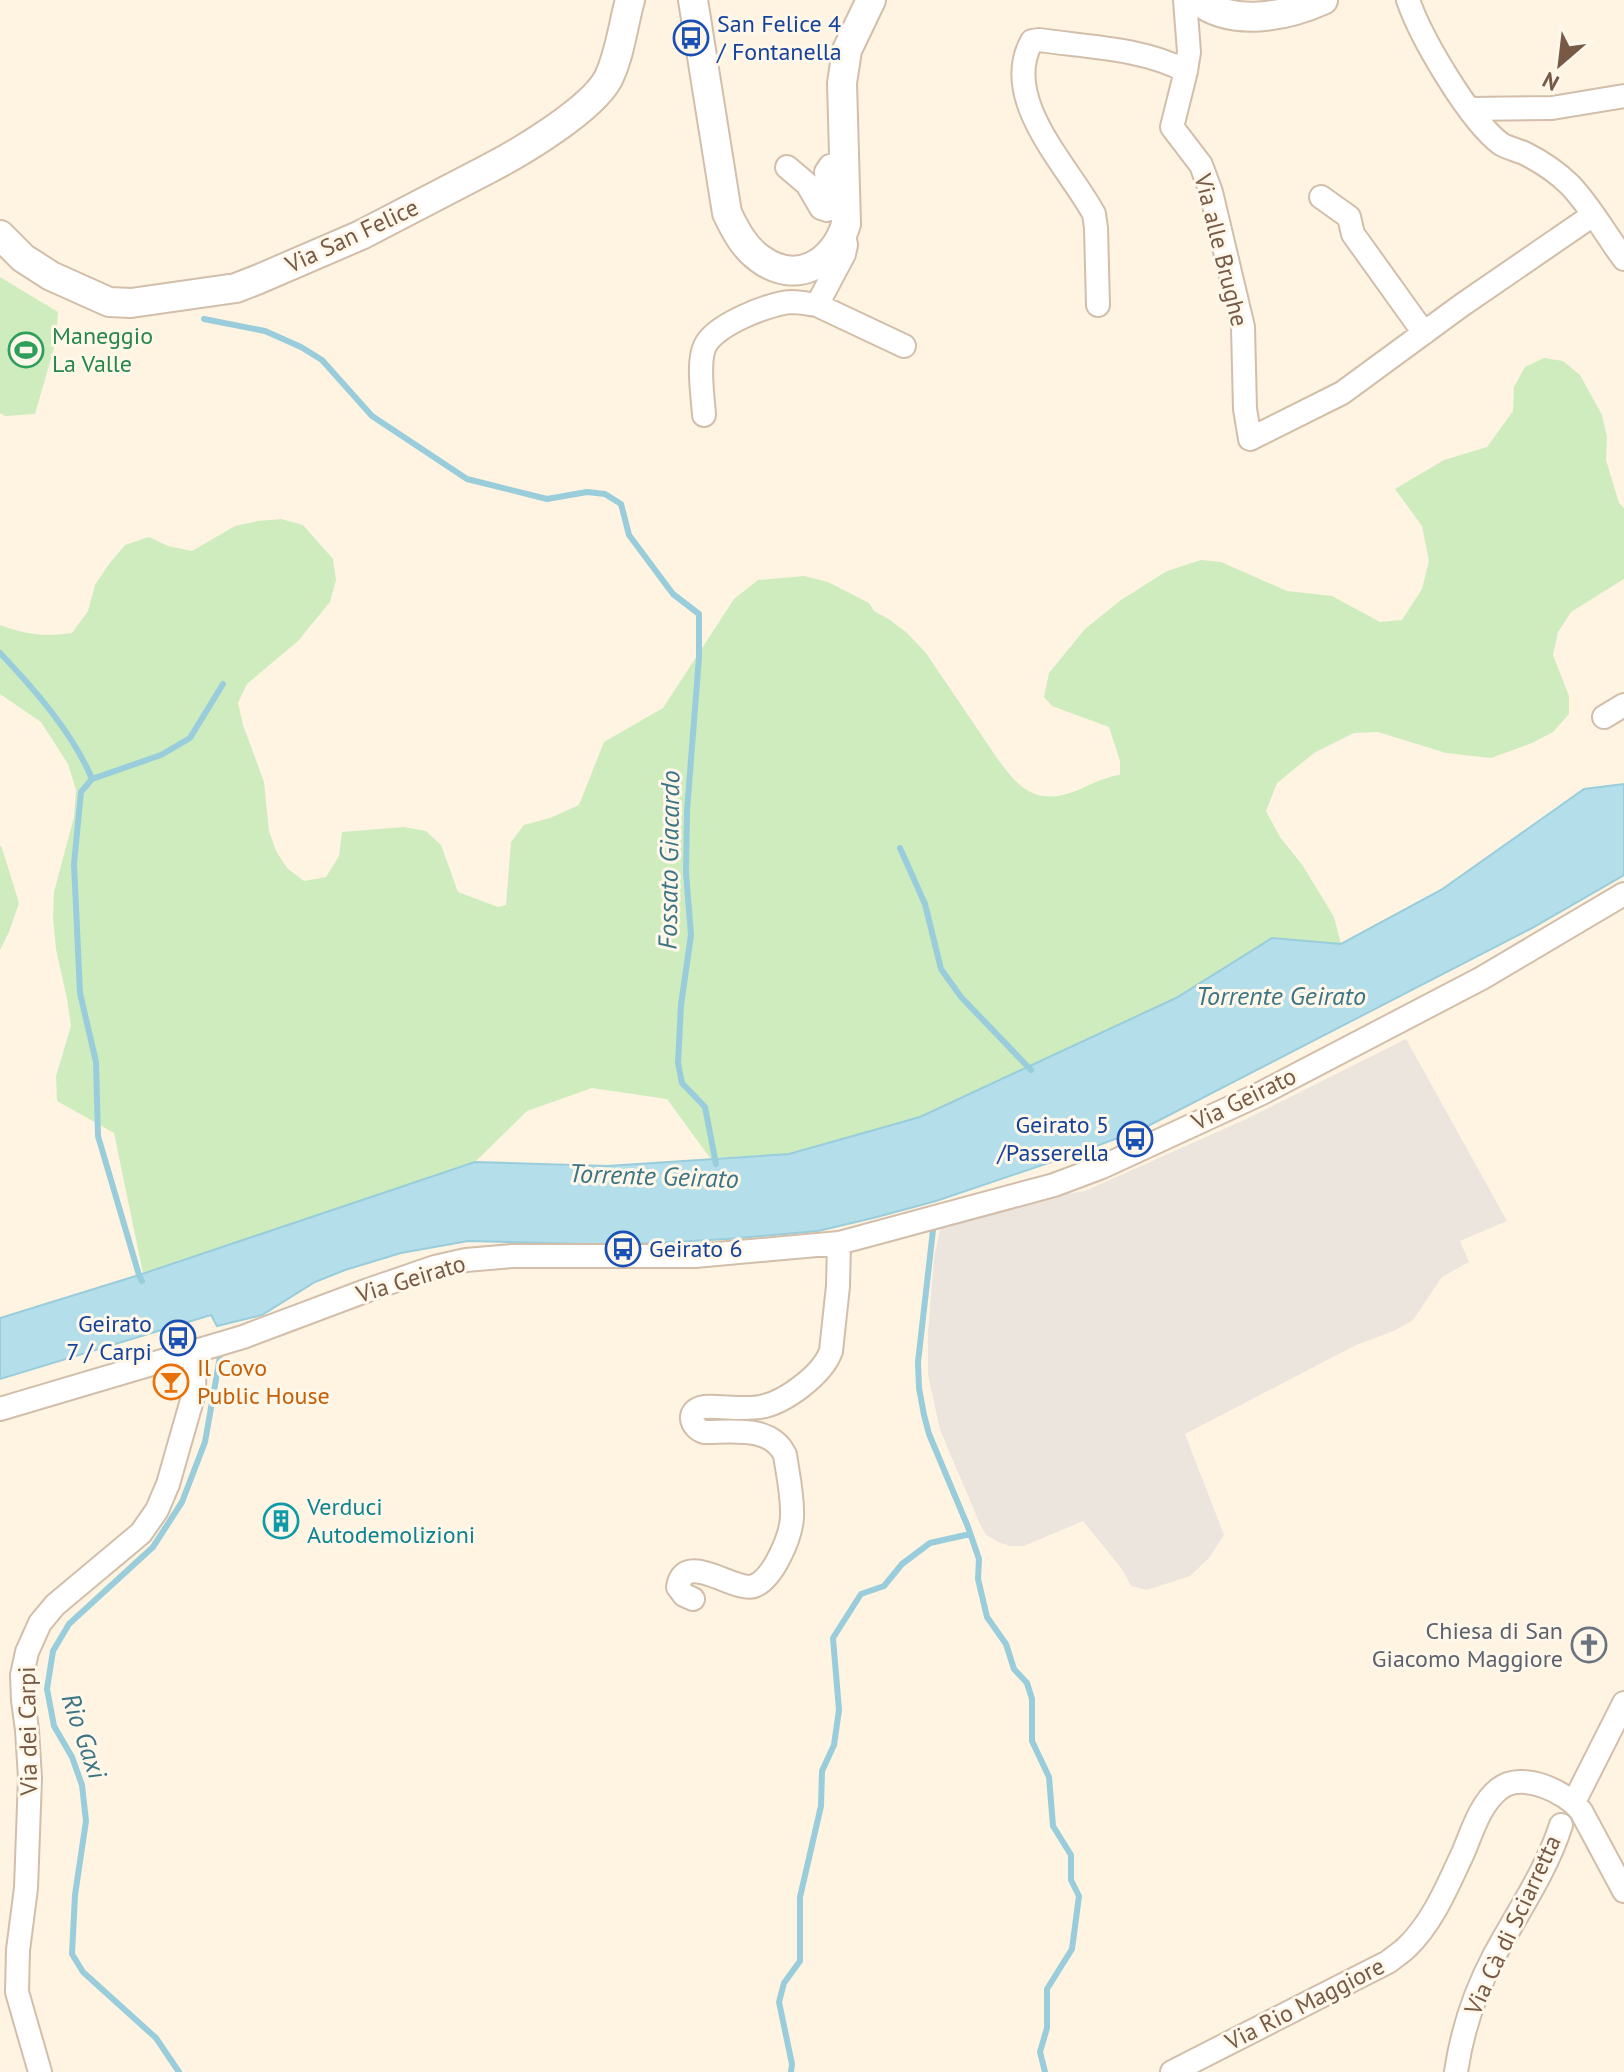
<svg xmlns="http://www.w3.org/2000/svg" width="1624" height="2072" viewBox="0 0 1624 2072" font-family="'PT Sans',sans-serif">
  <rect width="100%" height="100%" fill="#fef4e1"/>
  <path fill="#ece5dd" d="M 1406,1039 L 1507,1221 L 1460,1241 L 1469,1262 L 1442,1277 L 1413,1320 L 1396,1330 L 1354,1346 L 1185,1434 L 1224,1535 L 1209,1558 L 1190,1576 L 1147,1590 L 1131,1586 L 1122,1569 L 1083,1521 L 1024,1546 L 1010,1546 L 998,1542 L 986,1535 L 980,1524 L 940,1430 L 928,1375 L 928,1333 L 934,1258 L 940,1229 L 1030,1200 L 1085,1191 L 1244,1120 Z"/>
  <path fill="#ceecbe" d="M 0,277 L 58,312 L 56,341 L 35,414 L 5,416 L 0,413 Z
    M 1544,358 L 1563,361 L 1580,375 L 1602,415 L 1607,437 L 1606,460 L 1619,503 L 1624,508 L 1624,579 L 1571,612 L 1558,632 L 1553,655 L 1569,696 L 1569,714 L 1553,732 L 1532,743 L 1491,758 L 1446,753 L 1378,732 L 1354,733 L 1314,753 L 1277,783 L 1266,811 L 1280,837 L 1303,866 L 1334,917 L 1341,944 L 1272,938 L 1176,998 L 920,1117 L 789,1154 L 710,1158 L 667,1099 L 592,1088 L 527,1111 L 475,1162 L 143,1273 L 114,1133 L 57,1101 L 56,1076 L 71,1026 L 67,999 L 56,949 L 53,917 L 54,892 L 74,817 L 76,790 L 68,764 L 41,722 L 0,694 L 0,625 C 29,635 41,637 72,633 L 88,611 L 95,585 L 109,564 L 125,545 L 149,537 L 168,546 L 192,551 L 235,526 L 258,521 L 281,519 L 303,525 L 333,559 L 336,580 L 330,602 L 298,641 L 247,684 L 238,703 L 243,725 L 264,782 L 269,831 L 276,851 L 287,868 L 304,881 L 326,877 L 339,856 L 342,832 L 404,827 L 426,831 L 441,845 L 458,892 L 498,907 L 506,905 L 511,842 L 524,825 L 550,818 L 579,805 L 604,742 L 663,708 L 734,599 L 758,580 L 804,576 L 828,582 L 869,603 L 874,611 L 890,620 L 907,633 L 926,653 L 999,761 C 1020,789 1036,805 1073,792 C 1089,786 1103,777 1120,775 L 1120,761 L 1109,727 L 1052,706 L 1044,697 L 1049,673 L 1085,629 L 1121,600 L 1167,571 L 1201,560 L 1221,562 L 1287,591 L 1332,596 L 1380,622 L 1402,620 L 1422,589 L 1429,561 L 1422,526 L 1395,489 L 1444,460 L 1487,447 L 1513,411 L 1514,387 L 1525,367 Z
    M 0,845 L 2,848 L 19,903 L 9,932 L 0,950 Z"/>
  <path fill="#b4dee9" stroke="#99cddb" stroke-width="2" d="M 1624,784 L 1624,875 L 1532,928 L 1144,1128 L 1078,1153 L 936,1201 L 873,1218 L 818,1231 L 727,1239 L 621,1245 L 468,1241 L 401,1253 L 345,1270 L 315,1282 L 262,1315 L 217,1326 L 211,1315 L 0,1379 L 0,1318 L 139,1275 L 475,1162 L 607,1166 L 789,1154 L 920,1117 L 1176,998 L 1272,938 L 1341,944 L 1441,890 L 1584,789 Z"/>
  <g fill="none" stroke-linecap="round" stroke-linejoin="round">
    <path stroke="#99cddb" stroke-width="6" d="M 204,319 L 265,331 L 301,347 L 322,360 L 372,416 L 467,479 L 547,499 L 587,492 L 605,494 L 621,504 L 629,535 L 673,594 L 699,614 L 699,657 L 687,811 L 686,873 L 691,935 L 681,1005 L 678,1063 L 682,1083 L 705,1107 L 716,1164
      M 0,653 C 34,689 73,733 92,779
      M 900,848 L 925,904 L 941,969 L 961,997 L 1031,1070
      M 933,1230 L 918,1362 L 919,1388 L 924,1415 L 929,1434 L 968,1527 L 979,1559 L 978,1579 L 987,1617 L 1006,1644 L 1014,1669 L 1027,1683 L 1032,1699 L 1032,1741 L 1049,1777 L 1053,1826 L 1071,1855 L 1071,1880 L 1079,1896 L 1072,1949 L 1047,1989 L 1047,2028 L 1040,2052 L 1045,2072
      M 142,1281 L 139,1275 L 98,1136 L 96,1062 L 80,993 L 74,864 L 81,792 L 92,779 L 161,755 L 190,738 L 223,684
      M 179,2072 L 156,2038 L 83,1972 L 72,1954 L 75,1895 L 86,1821 L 82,1785 L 72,1757 L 54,1726 L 47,1689 L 53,1651 L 69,1624 L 153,1547 L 182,1502 L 205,1442 L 221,1351
      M 791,2072 L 792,2064 L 779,2002 L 784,1983 L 800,1961 L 800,1897 L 821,1806 L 822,1771 L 834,1745 L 839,1710 L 833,1638 L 861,1594 L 884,1586 L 902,1564 L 930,1543 L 970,1534"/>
    <g stroke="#d2beaa" stroke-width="26">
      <path id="minor" d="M 1185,0 L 1189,52 L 1186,71 L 1172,127 L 1201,165 L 1211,192 L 1243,327 L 1245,409 L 1250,439 L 1342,393 L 1462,305 L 1593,215
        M 1408,0 C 1421,38 1469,120 1501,144 C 1508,148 1517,150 1524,153 C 1540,161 1557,172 1570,185 C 1591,207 1606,235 1624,259
        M 1470,109 L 1552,108 L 1624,96
        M 787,167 L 807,184 L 821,208 L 827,210 L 830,207 L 826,172 L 830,166 L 845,162
        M 1321,197 L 1349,217 L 1353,234 L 1424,333
        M 844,234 L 846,245 L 844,254 L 817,305 L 904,346
        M 1098,305 L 1096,228 L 1094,214 C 1069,167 999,99 1032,41 L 1039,40 C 1088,47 1142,48 1186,71
        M 704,415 C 703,397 697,362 705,346 C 714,325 770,303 792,302 C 800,302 808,304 817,305
        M 1604,717 L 1624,705
        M 0,1409 L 243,1337 L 368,1290 L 435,1267 L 466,1260 L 512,1256 L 695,1256 L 839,1243 L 1054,1185 L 1102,1167 L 1260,1094 L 1482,978 L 1624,894
        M 693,1599 L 684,1595 L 678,1587 C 684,1549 735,1593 754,1586 C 773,1579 791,1537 792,1517 C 793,1497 788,1475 785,1455 C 771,1425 732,1432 704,1432 C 690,1427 686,1410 704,1407 C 722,1406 742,1410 760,1407 C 785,1403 823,1374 831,1351 L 838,1286 L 839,1243
        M 1574,1802 L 1624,1703
        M 40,2072 L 17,1992 L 18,1950 L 26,1888 L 30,1778 L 27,1730 L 23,1700 L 22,1675 L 27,1652 L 40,1623 L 55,1605 L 141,1533 L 157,1510 L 168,1484 L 194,1393 L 195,1350
        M 1172,2072 L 1388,1962 C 1394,1957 1401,1953 1407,1947 C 1433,1922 1448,1885 1463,1853 C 1472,1832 1480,1804 1499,1789 C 1522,1771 1565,1791 1581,1811 L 1624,1891
        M 1456,2072 C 1462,2031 1475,1992 1494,1956 C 1517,1913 1546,1872 1561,1825"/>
    </g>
    <g stroke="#d2beaa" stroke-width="32">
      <path id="tertiary" d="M 693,0 L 727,213 C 735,230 744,247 759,258 C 796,286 834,264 846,224 L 842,83 L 847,50 L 871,0
        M 1197,0 C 1232,27 1285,17 1323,0
        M 0,235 L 23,258 L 51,276 L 109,302 L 131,303 L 236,288 L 259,279 L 361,235 L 488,169 C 521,152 591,110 608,79 C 620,55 623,25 630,0"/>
    </g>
    <use href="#minor" stroke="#fff" stroke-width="22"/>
    <use href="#tertiary" stroke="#fff" stroke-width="28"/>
  </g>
  <defs>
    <g id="bus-ring" transform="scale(1.8)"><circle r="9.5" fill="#fff7e9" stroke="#1a4fb4" stroke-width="1.5"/><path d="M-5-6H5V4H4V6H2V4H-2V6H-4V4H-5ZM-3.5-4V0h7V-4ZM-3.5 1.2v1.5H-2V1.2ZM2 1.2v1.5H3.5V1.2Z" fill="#1a4fb4"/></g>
    <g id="stadium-ring" transform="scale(1.8)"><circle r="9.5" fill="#fff7e9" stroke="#2e9e5b" stroke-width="1.5"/><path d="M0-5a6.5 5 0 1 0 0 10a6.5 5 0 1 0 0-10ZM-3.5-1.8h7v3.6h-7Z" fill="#2e9e5b"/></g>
    <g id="bar-ring" transform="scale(1.8)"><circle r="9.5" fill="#fff7e9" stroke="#e8710a" stroke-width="1.5"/><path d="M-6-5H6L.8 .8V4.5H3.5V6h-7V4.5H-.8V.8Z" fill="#e8710a"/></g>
    <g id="building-ring" transform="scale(1.8)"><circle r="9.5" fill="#fff7e9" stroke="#0f9aa8" stroke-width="1.5"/><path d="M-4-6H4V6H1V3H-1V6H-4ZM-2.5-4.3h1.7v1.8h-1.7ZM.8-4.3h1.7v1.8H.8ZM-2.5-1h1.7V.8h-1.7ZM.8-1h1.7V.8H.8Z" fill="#0f9aa8"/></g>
    <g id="church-ring" transform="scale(1.8)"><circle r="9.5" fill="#fff7e9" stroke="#6b7280" stroke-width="1.5"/><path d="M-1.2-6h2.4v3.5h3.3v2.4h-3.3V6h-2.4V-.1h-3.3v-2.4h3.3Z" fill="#6b7280"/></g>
  </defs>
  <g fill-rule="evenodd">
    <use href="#bus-ring" x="691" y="38"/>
    <use href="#stadium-ring" x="26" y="350"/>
    <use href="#bus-ring" x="1135" y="1139"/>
    <use href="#bus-ring" x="623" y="1249"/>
    <use href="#bus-ring" x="178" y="1338"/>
    <use href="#bar-ring" x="171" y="1382"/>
    <use href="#building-ring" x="281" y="1521"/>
    <use href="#church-ring" x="1589" y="1645"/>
  </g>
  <g text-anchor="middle" stroke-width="6" stroke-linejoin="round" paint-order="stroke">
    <g font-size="24" fill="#164399" stroke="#fff7e9" text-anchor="start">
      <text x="717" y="32">San Felice 4<tspan x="717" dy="28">/ Fontanella</tspan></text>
      <text x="1109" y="1133" text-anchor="end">Geirato 5<tspan x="1109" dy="28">/Passerella</tspan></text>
      <text x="649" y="1257">Geirato 6</text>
      <text x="152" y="1332" text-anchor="end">Geirato<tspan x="152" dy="28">7 / Carpi</tspan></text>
    </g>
    <g font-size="24" fill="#775a46" stroke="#fff7e9">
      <text transform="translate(352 236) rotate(-25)" y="8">Via San Felice</text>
      <text transform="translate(1221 250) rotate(76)" y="8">Via alle Brughe</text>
      <text transform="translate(1244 1099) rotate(-26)" y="8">Via Geirato</text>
      <text transform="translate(411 1279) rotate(-17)" y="8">Via Geirato</text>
      <text transform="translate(28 1731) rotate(-91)" y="8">Via dei Carpi</text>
      <text transform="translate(1513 1925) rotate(-65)" y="8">Via Cà di Sciarretta</text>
      <text transform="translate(1305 2004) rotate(-27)" y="8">Via Rio Maggiore</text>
    </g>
    <g font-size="24" fill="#27864d" stroke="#fff7e9" text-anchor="start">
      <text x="52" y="344">Maneggio<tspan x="52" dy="28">La Valle</tspan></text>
    </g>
    <g font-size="24" fill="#c56008" stroke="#fff7e9" text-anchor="start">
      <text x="197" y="1376">Il Covo<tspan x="197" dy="28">Public House</tspan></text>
    </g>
    <g font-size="24" fill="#0d838f" stroke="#fff7e9" text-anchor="start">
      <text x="307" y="1515">Verduci<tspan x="307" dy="28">Autodemolizioni</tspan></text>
    </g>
    <g font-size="24" fill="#5b616d" stroke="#fff7e9" text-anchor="end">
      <text x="1563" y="1639">Chiesa di San<tspan x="1563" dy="28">Giacomo Maggiore</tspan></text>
    </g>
    <g font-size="26" font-style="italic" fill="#3b7585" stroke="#fff7e9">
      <text transform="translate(669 860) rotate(-89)" y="9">Fossato Giacardo</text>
      <text x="1281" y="1005">Torrente Geirato</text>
      <text transform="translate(654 1176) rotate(2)" y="9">Torrente Geirato</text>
      <text transform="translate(84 1736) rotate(71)" y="9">Rio Gaxi</text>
    </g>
  </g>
  <g transform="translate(1560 64) rotate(208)" stroke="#fff7e9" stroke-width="6" paint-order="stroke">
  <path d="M0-6L14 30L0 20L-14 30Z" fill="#775a46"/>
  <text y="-12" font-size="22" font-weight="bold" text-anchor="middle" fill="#775a46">N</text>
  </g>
</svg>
